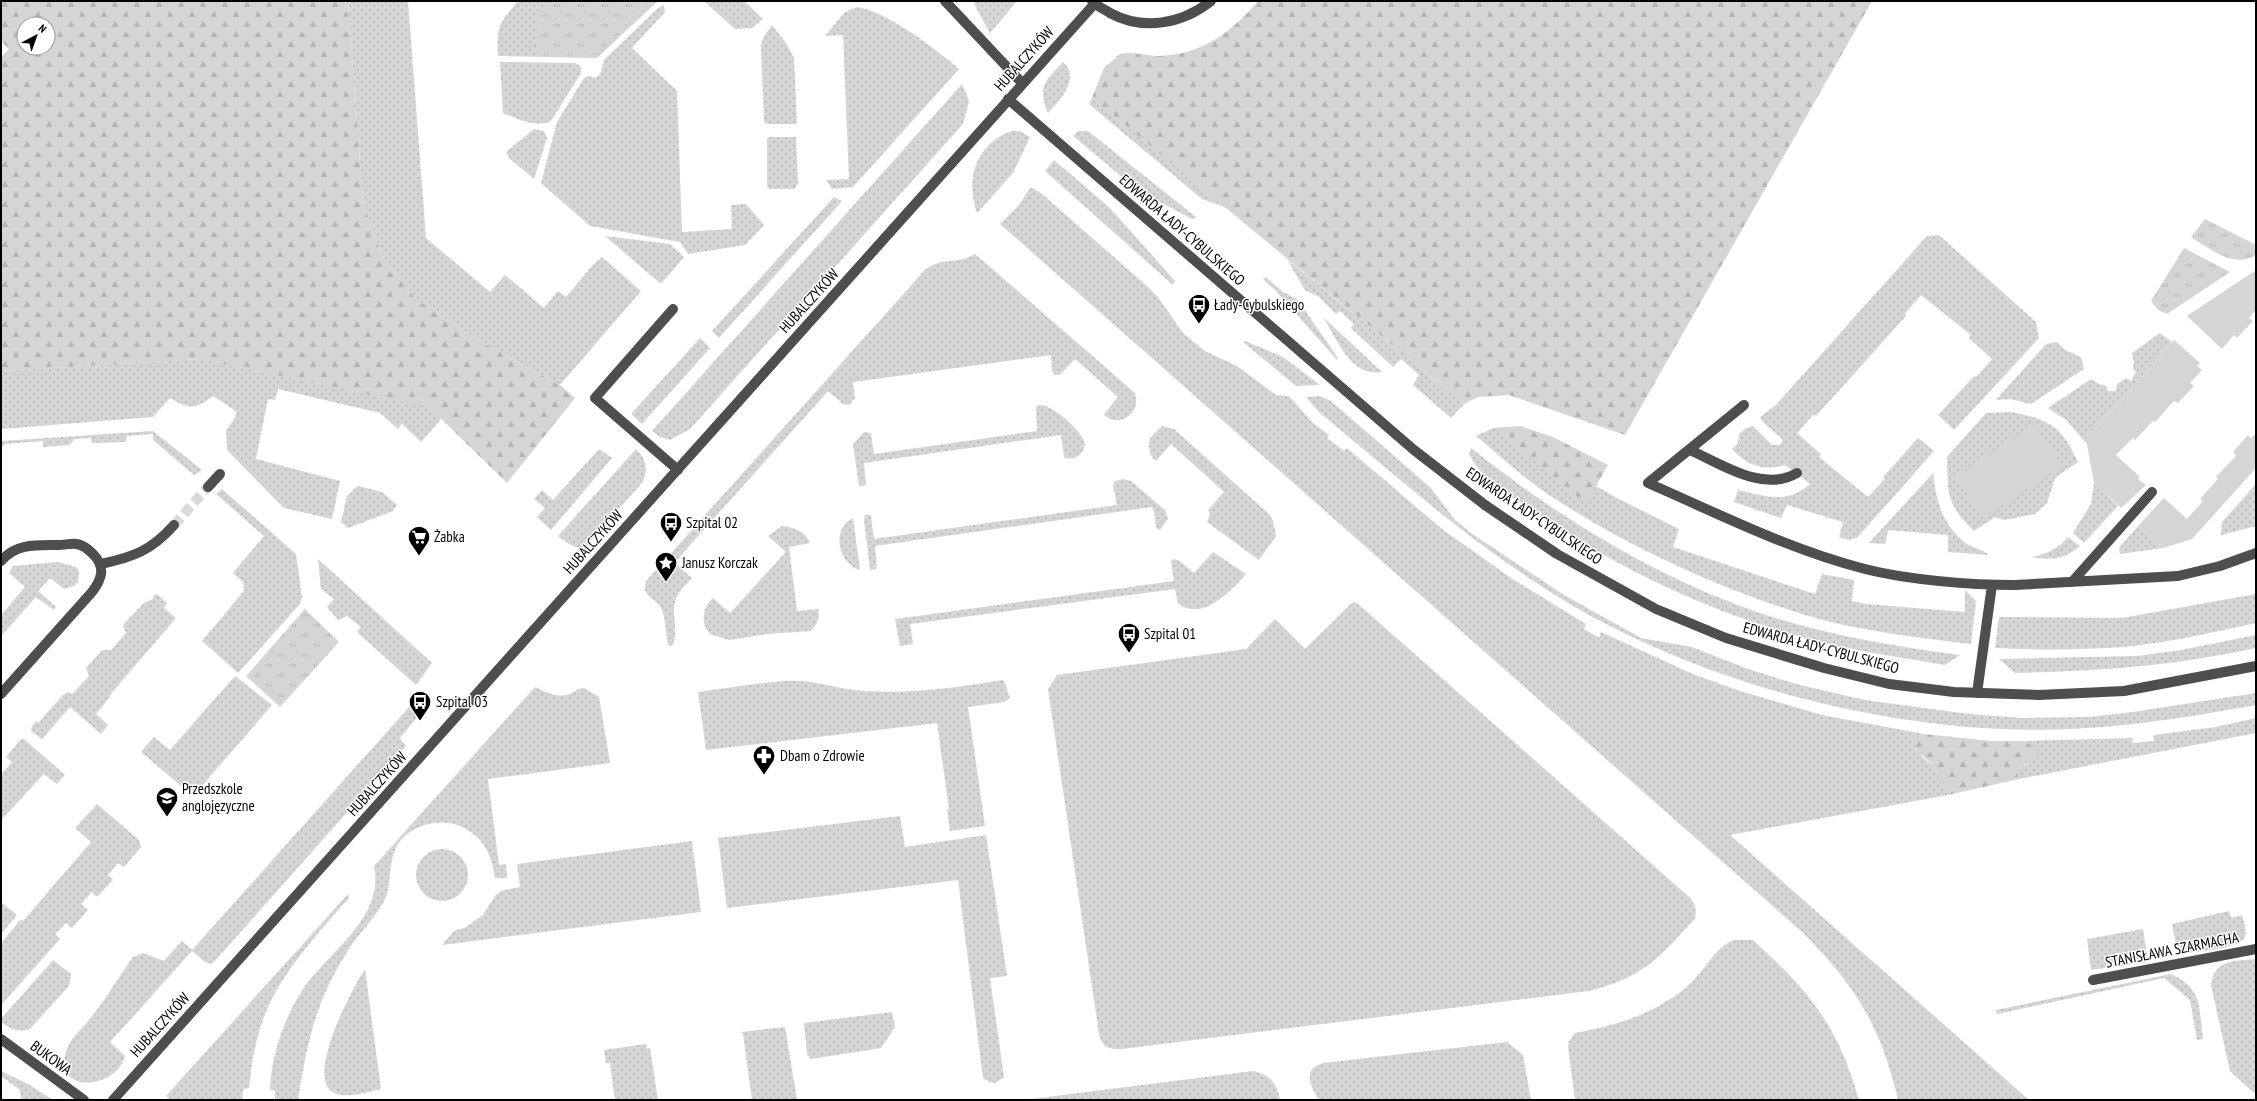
<svg xmlns="http://www.w3.org/2000/svg" width="2257" height="1101" viewBox="0 0 2257 1101" font-family="'PT Sans Narrow',sans-serif">
  <defs>
    <pattern id="grass-dots" width="8" height="8" patternUnits="userSpaceOnUse"><rect width="8" height="8" fill="#d5d5d5"/><path d="M2 2h.1M6 6h.1" fill="none" stroke="#b5b5b5" stroke-width="1.8" stroke-linecap="round"/></pattern>
    <pattern id="forest-firs" width="22" height="20" patternUnits="userSpaceOnUse"><rect width="22" height="20" fill="#d5d5d5"/><path d="M5 1l3.5 6h-7zM16 11l3.5 6h-7z" fill="#b5b5b5"/></pattern>
    <pattern id="park-tufts" width="24" height="20" patternUnits="userSpaceOnUse"><rect width="24" height="20" fill="#d5d5d5"/><path d="M3 7l-1-3M5 7V3M7 7l1-3M15 17l-1-3M17 17v-4M19 17l1-3" fill="none" stroke="#b5b5b5"/></pattern>
  </defs>
  <rect width="100%" height="100%" fill="#fff"/>
  <path fill="url(#grass-dots)" d="M 348,1 L 408,1 L 426,238 L 490,292 L 505,275 L 544,308 L 558,291 L 566,297 L 592,266 L 602,257 L 641,291 L 560,385 L 482,342 L 416,299 L 383,258 L 363,202 Z
    M 518,1 L 658,1 L 597,58 L 498,56 C 497,25 498,25 518,1 Z
    M 704,1 L 744,1 L 763,19 L 752,28 L 735,29 Z
    M 974,1 L 1017,1 L 990,33 L 975,6 Z
    M 664,5 L 665,12 L 632,48 L 677,91 L 682,232 L 732,229 L 731,205 L 746,204 L 764,225 L 745,245 L 688,254 L 680,242 L 590,226 L 541,183 L 557,122 L 584,78 L 588,76 L 596,78 L 601,73 L 604,60 L 658,8 Z
    M 857,7 C 886,11 936,49 959,69 L 853,187 L 832,189 L 826,180 L 849,179 L 843,35 L 825,36 L 845,12 Z
    M 772,25 L 786,43 L 794,58 L 797,124 L 767,124 L 764,122 L 761,45 L 764,36 Z
    M 500,62 L 575,63 L 581,67 L 581,73 L 551,121 C 535,128 518,119 503,113 Z
    M 1063,62 C 1081,78 1060,101 1048,113 C 1037,87 1045,81 1063,62 Z
    M 962,84 L 969,101 L 963,124 L 690,429 L 670,440 L 660,437 L 652,431 Z
    M 1092,98 L 1225,207 L 1202,199 L 1089,104 Z
    M 534,129 L 544,131 L 547,138 L 534,179 L 509,158 L 506,152 Z
    M 1012,131 L 1020,131 L 1030,137 L 1013,173 L 977,213 C 965,179 976,143 1012,131 Z
    M 1078,131 L 1088,131 L 1196,217 L 1192,219 L 1139,191 L 1073,136 Z
    M 770,137 L 796,137 L 798,183 L 795,189 L 769,189 L 767,186 L 767,139 Z
    M 1054,160 L 1110,208 L 1175,281 L 1173,285 L 1045,171 Z
    M 1031,187 L 1042,194 L 1147,286 L 1158,297 L 1183,333 L 1205,351 L 1237,366 L 1276,395 L 1289,396 L 1313,423 L 1329,435 L 1327,438 L 1344,451 L 1347,448 L 1442,529 L 1511,578 L 1586,624 L 1584,629 L 1599,638 L 1601,632 L 1695,675 L 1740,691 L 1822,715 L 1924,734 L 1912,739 L 1923,758 L 1934,766 L 1948,795 L 1730,835 L 2029,1100 L 1898,1100 C 1881,1026 1855,985 1802,932 L 1000,224 L 1018,206 Z
    M 834,197 L 842,201 L 719,338 L 712,331 Z
    M 1939,235 L 2036,322 L 2039,338 L 1954,430 L 1938,415 L 1974,376 L 1976,377 L 1992,359 L 1969,338 L 1971,335 L 1921,295 L 1905,314 L 1906,316 L 1816,416 L 1814,414 L 1797,433 L 1821,454 L 1819,457 L 1868,497 L 1885,479 L 1883,477 L 1918,438 L 1934,451 L 1857,538 L 1848,540 L 1839,537 L 1843,522 L 1787,505 L 1781,518 L 1734,502 L 1738,490 C 1767,496 1786,505 1810,484 L 1785,465 C 1763,471 1747,466 1732,449 L 1738,443 L 1739,434 L 1746,428 L 1753,426 L 1772,445 L 1780,445 L 1783,440 L 1764,423 L 1760,417 L 1776,405 L 1927,236 Z
    M 605,236 L 670,244 L 684,257 L 661,284 Z
    M 975,254 L 1135,393 C 1142,412 1120,429 1104,415 L 1105,413 L 1118,397 L 1075,359 L 1060,375 L 1055,375 L 1052,371 L 1051,355 L 853,382 L 855,398 L 849,405 L 843,404 L 828,391 L 674,563 L 692,578 C 686,584 679,591 676,599 C 670,614 680,633 672,646 L 668,645 C 666,634 666,621 662,610 C 658,598 638,596 647,580 L 925,270 C 942,256 959,265 975,254 Z
    M 1287,259 L 1464,404 L 1451,418 L 1413,385 L 1419,375 L 1401,359 L 1393,367 L 1351,328 L 1354,324 L 1340,311 L 1336,314 L 1319,297 L 1305,290 Z
    M 1266,277 L 1283,292 L 1297,299 L 1338,358 L 1337,360 L 1275,290 L 1263,279 Z
    M 1323,317 L 1382,372 C 1351,378 1337,339 1323,317 Z
    M 2160,333 L 2172,342 L 2086,439 L 2088,445 L 2066,420 L 2048,408 L 2091,379 L 2099,384 L 2106,386 L 2108,391 L 2116,391 L 2117,384 L 2126,378 L 2131,381 L 2136,372 L 2133,369 L 2134,362 L 2132,353 Z
    M 700,338 L 710,348 L 642,424 L 631,414 Z
    M 1245,341 L 1283,357 L 1320,385 L 1296,386 L 1243,342 Z
    M 2057,342 L 2065,350 L 2081,357 L 2084,369 L 2031,404 L 2010,399 L 1996,400 L 2046,344 Z
    M 201,359 L 415,404 L 421,399 L 442,418 L 421,442 L 402,424 L 398,429 L 380,413 L 278,389 L 275,400 L 268,399 L 256,459 L 340,481 L 332,519 L 284,508 L 227,450 L 226,430 L 235,418 L 236,411 L 213,396 C 195,410 189,409 170,398 L 153,417 L 1,429 L 1,371 Z
    M 1320,396 L 1331,401 L 1431,488 L 1455,520 L 1471,533 L 1564,595 L 1641,638 L 1692,647 L 1748,669 L 1796,684 L 1865,700 L 1969,714 L 2022,718 L 2089,717 L 2126,713 L 2256,693 L 2256,705 C 2195,716 2134,726 2072,729 C 1904,737 1703,686 1560,598 C 1472,544 1397,477 1319,412 L 1306,397 Z
    M 1040,405 C 1052,404 1085,433 1085,445 C 1083,454 1074,462 1064,457 L 1061,435 L 864,463 L 866,485 L 859,486 L 853,444 L 864,432 L 871,433 L 874,454 L 1037,431 L 1036,407 Z
    M 2011,412 C 2050,420 2061,425 2078,462 L 2055,478 L 2047,503 L 2035,514 L 2004,520 L 1995,517 L 1974,531 C 1946,504 1948,494 1947,457 L 1986,413 Z
    M 1162,426 L 1174,429 L 1269,514 L 1273,521 L 1276,536 L 1259,560 L 1207,522 L 1210,514 L 1208,510 L 1224,492 L 1171,444 L 1156,461 C 1149,456 1148,447 1150,438 Z
    M 1493,428 L 1617,498 L 1679,529 L 1673,547 L 1815,594 L 1822,574 L 1854,580 L 1852,601 L 1866,604 L 1965,612 L 1965,590 L 1976,601 L 1971,644 C 1915,637 1857,631 1802,614 C 1715,587 1629,547 1552,497 C 1525,479 1501,457 1476,436 Z
    M 153,431 L 202,470 L 194,475 L 153,440 L 153,434 L 126,436 L 126,442 L 92,443 L 91,438 L 75,439 L 69,445 L 43,447 L 43,441 L 5,444 L 1,448 L 1,441 Z
    M 1471,448 C 1563,521 1666,584 1779,619 C 1838,637 1899,647 1960,655 L 1945,665 C 1907,658 1867,653 1829,644 C 1723,619 1623,572 1533,511 C 1513,497 1478,477 1469,453 Z
    M 599,449 L 612,458 L 551,530 L 537,517 L 545,508 L 534,499 L 542,490 L 553,500 Z
    M 636,449 C 646,459 649,469 642,483 L 585,547 C 574,550 567,542 558,536 Z
    M 1933,473 C 1936,501 1942,523 1964,542 C 1971,548 1982,549 1989,555 L 1948,552 L 1948,535 L 1888,530 L 1885,544 L 1869,543 Z
    M 1123,479 L 1131,481 L 1165,510 L 1168,519 L 1160,530 L 1156,528 L 1154,511 L 1152,507 L 875,546 L 877,569 L 870,570 L 864,520 L 865,515 L 870,515 L 871,517 L 874,539 L 1117,505 L 1113,485 L 1115,481 Z
    M 2094,483 L 2118,506 L 2084,543 L 2073,533 L 2091,504 Z
    M 2256,484 L 2256,526 L 2221,535 L 2222,522 Z
    M 358,486 L 382,492 L 397,505 L 393,511 L 348,528 L 341,522 L 347,496 Z
    M 222,489 L 296,554 L 302,597 L 300,604 L 238,673 L 202,641 L 244,591 L 243,582 L 233,573 L 264,536 L 216,494 Z
    M 853,518 L 860,570 C 839,564 830,529 853,518 Z
    M 782,526 C 793,527 807,532 810,543 L 789,547 L 797,611 L 818,609 C 820,619 817,624 811,631 L 767,634 L 729,640 L 710,634 C 700,622 702,609 713,598 L 730,613 L 786,552 L 768,536 Z
    M 2138,526 L 2163,548 L 2120,554 L 2119,548 Z
    M 2068,537 L 2080,546 C 2064,560 2051,560 2031,557 C 2045,555 2058,549 2068,537 Z
    M 1213,552 L 1246,574 C 1231,591 1201,623 1178,603 L 1175,589 L 910,624 L 913,644 L 900,646 L 895,619 L 1174,581 L 1171,561 L 1174,559 L 1180,561 L 1194,573 Z
    M 318,559 L 432,663 L 416,685 L 357,632 L 361,627 L 347,616 L 338,620 L 327,607 L 334,599 L 321,589 Z
    M 58,562 L 76,567 L 79,571 L 78,582 L 74,586 L 64,589 L 50,578 L 38,591 L 56,607 L 54,610 L 36,597 L 1,636 L 1,615 L 25,587 L 9,573 L 13,566 Z
    M 157,594 L 167,603 L 164,608 L 176,618 L 109,696 L 110,697 L 96,714 L 108,725 L 101,734 L 70,707 L 42,739 L 31,731 L 32,726 L 36,721 L 38,723 L 63,695 L 68,692 L 71,694 L 73,693 L 89,676 L 86,668 L 102,650 L 111,650 L 126,633 L 123,625 L 144,603 L 153,599 L 153,596 Z
    M 2256,594 L 2256,623 C 2213,632 2168,643 2123,647 C 2081,650 2037,650 1995,648 L 1999,617 L 2122,618 Z
    M 1353,602 L 1357,603 L 1688,896 C 1695,903 1697,908 1695,918 C 1660,958 1642,978 1589,991 L 1122,1049 C 1110,1050 1101,1047 1099,1034 L 1048,689 L 1057,675 L 1246,649 L 1275,619 L 1305,649 Z
    M 2256,635 L 2256,648 C 2173,666 2100,671 2015,673 L 1999,659 L 2137,656 L 2181,650 Z
    M 235,676 L 272,705 L 202,786 L 195,791 L 188,792 L 141,752 L 154,737 L 170,750 Z
    M 1002,680 L 1004,681 L 1010,698 L 1004,702 L 968,707 L 985,826 L 950,831 L 947,810 L 949,809 L 937,723 L 706,750 L 698,692 C 727,688 756,683 785,681 C 812,679 837,689 863,691 C 910,694 956,688 1002,680 Z
    M 535,687 C 547,693 559,699 572,693 C 576,691 579,688 584,688 L 599,697 L 610,763 L 488,779 L 499,865 L 506,864 L 507,878 L 495,878 C 492,854 483,836 460,826 C 435,816 400,828 393,856 C 388,872 392,888 383,903 C 374,919 359,933 349,949 C 315,1002 308,1039 298,1100 L 275,1100 L 275,1090 L 270,1090 C 271,1056 284,1018 303,989 C 329,951 385,918 374,866 Z
    M 419,696 L 428,704 L 400,738 L 406,746 L 214,962 L 211,964 L 205,962 L 192,951 L 110,1042 L 125,1056 C 116,1091 50,1094 67,1049 C 71,1037 81,1030 89,1020 C 105,1001 118,978 133,957 L 143,953 L 164,961 L 182,941 L 192,950 Z
    M 2256,718 L 2256,733 L 2019,779 L 2017,772 L 2019,768 L 2030,763 L 2034,747 L 2026,741 L 2133,738 L 2132,743 L 2154,741 L 2154,735 L 2216,727 Z
    M 21,739 L 24,739 L 65,775 L 57,784 L 44,774 L 1,820 L 1,774 L 12,762 L 6,757 Z
    M 97,804 L 139,840 L 141,847 L 124,867 L 118,863 L 108,875 L 113,880 L 97,897 L 92,892 L 81,904 L 88,910 L 72,928 L 66,923 L 55,934 L 60,939 L 1,1005 L 1,943 L 21,919 L 23,921 L 91,842 L 75,828 Z
    M 900,816 L 905,847 L 986,835 L 1007,976 L 990,978 L 1004,1077 L 996,1083 L 989,1082 L 983,1078 L 958,880 L 727,908 L 718,838 Z
    M 692,841 L 701,912 L 442,945 L 454,931 L 466,927 L 483,915 L 495,896 L 501,891 L 520,887 L 517,864 Z
    M416 875a26 26 0 1 1 52 0a26 26 0 1 1-52 0Z
    M 348,894 L 349,898 C 326,924 297,956 279,986 C 260,1016 252,1054 249,1088 L 243,1089 L 242,1100 L 171,1100 L 166,1096 Z
    M 1,902 L 17,915 L 1,934 Z
    M 2229,911 L 2231,918 L 2242,915 C 2244,922 2247,930 2245,937 C 2241,948 2200,951 2189,953 L 2176,944 L 2172,924 Z
    M 2143,929 L 2148,962 L 2091,970 L 2087,939 Z
    M 1734,940 L 1753,940 C 1810,992 1837,1024 1859,1100 L 1575,1100 L 1568,1046 L 1569,1041 L 1575,1033 C 1618,1025 1658,1013 1691,983 C 1705,970 1716,946 1734,940 Z
    M 2256,959 L 2256,1092 L 2254,1093 L 2230,1071 L 2211,985 C 2215,959 2234,961 2256,959 Z
    M 53,960 L 71,974 L 69,986 L 30,1029 C 19,1033 10,1029 1,1022 L 1,1019 Z
    M 365,969 L 381,1089 C 367,1092 342,1101 330,1090 C 309,1070 352,989 365,969 Z
    M 2171,974 C 2203,989 2199,1008 2203,1039 L 2197,1040 L 2190,1000 L 2164,978 L 1997,1014 L 1996,1010 Z
    M 892,1012 L 895,1027 L 881,1048 L 811,1059 L 807,1054 L 804,1023 Z
    M 785,1027 L 797,1100 L 752,1100 L 743,1034 L 741,1032 Z
    M 1507,1042 L 1523,1055 L 1531,1100 L 1319,1100 C 1311,1087 1301,1069 1323,1063 Z
    M 646,1044 L 647,1049 L 650,1048 L 658,1100 L 615,1100 L 610,1063 L 606,1063 L 604,1050 Z
    M 1,1071 L 30,1085 L 53,1100 L 21,1100 L 20,1090 L 1,1076 Z
    M 1253,1071 C 1270,1074 1277,1084 1280,1100 L 1023,1100 Z"/>
  <path fill="url(#forest-firs)" fill-rule="evenodd" d="M 1,1 L 348,1 L 363,202 L 383,258 L 416,299 L 482,342 L 560,385 L 575,398 L 507,483 L 421,399 L 416,405 L 201,359 L 1,371 L 1,57 L 9,49 L 1,41 ZM 24,24 L 48,24 L 48,48 L 24,48 Z
    M 1258,1 L 1872,1 L 1625,435 L 1509,395 L 1478,397 L 1464,404 L 1092,98 L 1104,68 L 1120,54 C 1131,51 1147,56 1159,56 C 1201,55 1232,32 1258,1 Z
    M 1520,426 L 1553,437 L 1608,465 L 1586,504 L 1493,428 Z
    M 1924,734 L 1991,741 L 2026,741 L 2039,751 L 2038,758 L 2019,768 L 2017,772 L 2019,779 L 1948,795 L 1934,766 L 1914,748 L 1912,738 Z"/>
  <path fill="url(#park-tufts)" d="M 548,1 L 652,1 L 596,55 L 543,55 L 534,48 L 537,15 Z
    M 2205,219 L 2256,245 L 2256,255 C 2233,269 2211,249 2191,237 Z
    M 2184,248 L 2230,272 L 2167,314 L 2158,310 L 2151,301 Z
    M 305,609 L 339,642 L 280,707 L 246,676 Z"/>
  <path fill="#d5d5d5" d="M 2256,270 L 2256,310 L 2249,318 L 2253,321 L 2237,338 L 2234,335 L 2222,349 L 2187,316 Z
    M 2174,340 L 2200,363 L 2197,366 L 2202,370 L 2190,383 L 2194,386 L 2178,403 L 2174,401 L 2155,422 L 2153,421 L 2135,440 L 2133,438 L 2116,455 L 2140,477 L 2138,479 L 2146,485 L 2121,508 L 2094,483 L 2086,439 Z
    M 2034,424 L 2062,465 L 1983,518 L 1955,477 Z
    M 2256,433 L 2256,468 L 2192,539 L 2163,548 L 2138,526 L 2164,498 L 2187,519 L 2203,501 L 2200,499 L 2218,479 L 2216,477 L 2236,456 L 2233,452 L 2248,435 L 2251,438 Z"/>
  <g fill="none" stroke-linecap="round" stroke-linejoin="round">
    <path stroke="#d9d9d9" stroke-width="10" stroke-dasharray="10 5" stroke-linecap="butt" d="M 174,525 L 208,487"/>
    <path stroke="#4e4e4e" stroke-width="10" d="M 945,1 L 1022,83
      M 1092,1 C 1096,6 1104,9 1110,13 C 1143,31 1182,24 1211,1
      M 1008,99 L 1414,450 L 1485,505 L 1557,554 L 1656,609 L 1726,638 L 1824,668 L 1889,684 L 1954,692 L 2039,695 L 2124,691 L 2256,666
      M 673,309 L 595,398 L 678,470
      M 1744,405 L 1648,483 C 1719,514 1790,550 1865,569 C 1908,580 1971,585 2015,585 L 2178,576 L 2220,566 L 2256,553
      M 1690,450 C 1721,464 1763,493 1797,473
      M 208,487 L 220,474
      M 1,561 C 16,543 37,545 59,545 C 64,545 72,543 77,544 C 83,545 89,550 93,554 C 106,567 102,579 92,592 L 1,694
      M 101,564 C 133,557 151,551 174,525
      M 2072,582 L 2152,492
      M 1977,693 L 1992,585
      M 2093,980 L 2256,949
      M 1,1039 L 84,1100
      M 113,1100 L 1097,1"/>
  </g>
  <defs>
    <g id="bus-pin" transform="scale(1.15)"><path d="M0 17L-7.5 6A9.5 9.5 0 1 1 7.5 6Z" fill="#000" stroke="#fff"/><path d="M-5-6H5V4H4V6H2V4H-2V6H-4V4H-5ZM-3.5-4V0h7V-4ZM-3.5 1.2v1.5H-2V1.2ZM2 1.2v1.5H3.5V1.2Z" fill="#fff"/></g>
    <g id="supermarket-pin" transform="scale(1.15)"><path d="M0 17L-7.5 6A9.5 9.5 0 1 1 7.5 6Z" fill="#000" stroke="#fff"/><path d="M-6-5.5h2.5l.6 2H6L4.5 2H-2.5L-4.4-4H-6ZM-1.5 3.2a1.3 1.3 0 1 0 .1 0ZM3 3.2a1.3 1.3 0 1 0 .1 0Z" fill="#fff"/></g>
    <g id="sight-pin" transform="scale(1.15)"><path d="M0 17L-7.5 6A9.5 9.5 0 1 1 7.5 6Z" fill="#000" stroke="#fff"/><path d="M0-6L1.8-2.2L6-1.7L2.9 1.2L3.7 5.4L0 3.3L-3.7 5.4L-2.9 1.2L-6-1.7L-1.8-2.2Z" fill="#fff"/></g>
    <g id="pharmacy-pin" transform="scale(1.15)"><path d="M0 17L-7.5 6A9.5 9.5 0 1 1 7.5 6Z" fill="#000" stroke="#fff"/><path d="M-2-6h4v4h4v4h-4v4h-4v-4h-4v-4h4Z" fill="#fff"/></g>
    <g id="school-pin" transform="scale(1.15)"><path d="M0 17L-7.5 6A9.5 9.5 0 1 1 7.5 6Z" fill="#000" stroke="#fff"/><path d="M0-5L7-2L0 1L-7-2ZM-4 1L0 2.5L4 1V4Q0 6-4 4Z" fill="#fff"/></g>
  </defs>
  <g fill-rule="evenodd">
    <use href="#bus-pin" x="1199" y="305"/>
    <use href="#bus-pin" x="671" y="523"/>
    <use href="#supermarket-pin" x="419" y="537"/>
    <use href="#sight-pin" x="666" y="563"/>
    <use href="#bus-pin" x="1129" y="634"/>
    <use href="#bus-pin" x="420" y="702"/>
    <use href="#pharmacy-pin" x="764" y="756"/>
    <use href="#school-pin" x="167" y="798"/>
  </g>
  <g text-anchor="middle" stroke-width="3" stroke-linejoin="round" paint-order="stroke">
    <g font-size="15" fill="#000" stroke="#fff">
      <text transform="translate(1024 59) rotate(-48)" y="5">HUBALCZYKÓW</text>
      <text transform="translate(1182 230) rotate(41)" y="5">EDWARDA ŁADY-CYBULSKIEGO</text>
      <text transform="translate(809 301) rotate(-48)" y="5">HUBALCZYKÓW</text>
      <text transform="translate(1534 516) rotate(34)" y="5">EDWARDA ŁADY-CYBULSKIEGO</text>
      <text transform="translate(593 542) rotate(-48)" y="5">HUBALCZYKÓW</text>
      <text transform="translate(1821 648) rotate(15)" y="5">EDWARDA ŁADY-CYBULSKIEGO</text>
      <text transform="translate(377 784) rotate(-48)" y="5">HUBALCZYKÓW</text>
      <text transform="translate(2172 950) rotate(-11)" y="5">STANISŁAWA SZARMACHA</text>
      <text transform="translate(160 1025) rotate(-48)" y="5">HUBALCZYKÓW</text>
      <text transform="translate(51 1058) rotate(36)" y="5">BUKOWA</text>
    </g>
    <g font-size="15" fill="#000" stroke="#fff" text-anchor="start">
      <text x="1214" y="310">Łady-Cybulskiego</text>
      <text x="686" y="528">Szpital 02</text>
      <text x="434" y="542">Żabka</text>
      <text x="682" y="568">Janusz Korczak</text>
      <text x="1144" y="639">Szpital 01</text>
      <text x="436" y="707">Szpital 03</text>
      <text x="780" y="761">Dbam o Zdrowie</text>
      <text x="182" y="794">Przedszkole<tspan x="182" dy="17">anglojęzyczne</tspan></text>
    </g>
  </g>
  <rect width="2257" height="1101" fill="none" stroke="#000000" stroke-width="4"/>
  <g transform="translate(36 36) rotate(41)"><circle r="19" fill="#ffffff" stroke="#999999"/>
  <path d="M0-3L7 15L0 10L-7 15Z" fill="#000000"/>
  <text y="-6" font-size="11" font-weight="bold" text-anchor="middle" fill="#000000">N</text>
  </g>
</svg>
